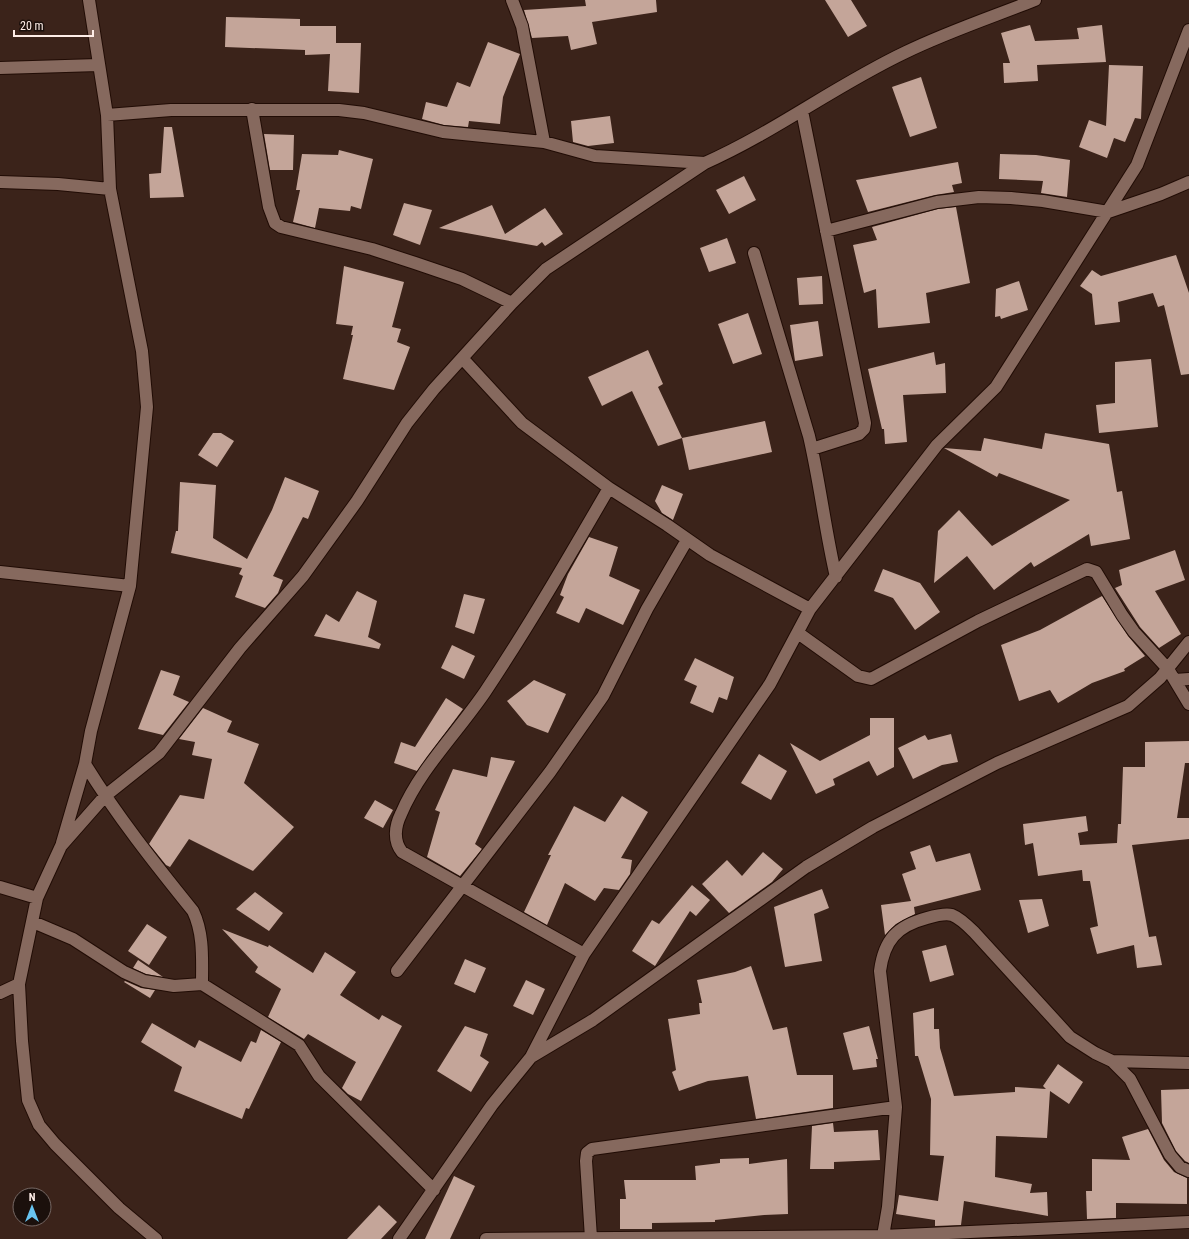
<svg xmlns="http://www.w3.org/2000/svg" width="1189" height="1239" viewBox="0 0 1189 1239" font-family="'Roboto Condensed',sans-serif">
  <rect width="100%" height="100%" fill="#3b231a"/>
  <path fill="#c4a599" d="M 585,0 L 656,0 L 657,12 L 592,22 L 597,44 L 571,50 L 568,36 L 532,38 L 524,10 L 586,6 Z
    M 825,0 L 851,0 L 867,26 L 848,37 Z
    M 226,17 L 300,19 L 300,26 L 336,26 L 336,43 L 361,43 L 359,93 L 328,91 L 330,54 L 305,55 L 305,50 L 225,47 Z
    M 1030,25 L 1035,41 L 1079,39 L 1077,28 L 1102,25 L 1106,62 L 1037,65 L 1038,81 L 1004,83 L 1003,63 L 1010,63 L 1001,33 Z
    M 488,42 L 520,54 L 503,97 L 500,124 L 469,121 L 468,127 L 444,125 L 422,119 L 426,102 L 447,107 L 457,82 L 470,87 Z
    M 1109,65 L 1143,66 L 1141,119 L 1135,118 L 1125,142 L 1114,138 L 1107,158 L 1079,147 L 1089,120 L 1106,126 Z
    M 921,77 L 937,128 L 910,137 L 892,87 Z
    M 610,116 L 614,143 L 588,146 L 573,142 L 571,121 Z
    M 164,127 L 172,127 L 184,197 L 150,198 L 149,174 L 161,173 Z
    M 264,134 L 294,135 L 293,170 L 270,170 Z
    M 339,150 L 373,159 L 361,209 L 351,206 L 350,211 L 319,208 L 315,228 L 293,222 L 300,190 L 296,190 L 302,154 L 338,155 Z
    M 1000,154 L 1036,155 L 1070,160 L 1067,197 L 1041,193 L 1043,181 L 999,179 Z
    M 958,162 L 962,183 L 952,185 L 954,192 L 935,195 L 868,212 L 856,180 Z
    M 744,176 L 756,200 L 729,214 L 716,190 Z
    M 404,203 L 432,210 L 420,245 L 393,235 Z
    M 492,205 L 505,234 L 545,208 L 563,234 L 545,246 L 542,242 L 537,246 L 439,228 Z
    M 956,207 L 970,283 L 926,293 L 930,323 L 878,328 L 876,289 L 864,293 L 853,245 L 877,240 L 872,227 L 938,209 Z
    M 727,238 L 736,263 L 709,272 L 700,248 Z
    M 1176,255 L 1189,293 L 1189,374 L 1181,375 L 1164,305 L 1158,307 L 1153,293 L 1118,302 L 1120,322 L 1095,325 L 1092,294 L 1080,286 L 1092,270 L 1101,276 Z
    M 344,266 L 404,282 L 392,327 L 401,329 L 397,342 L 410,347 L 394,390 L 343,379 L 353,335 L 351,335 L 353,326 L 336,324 Z
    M 822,276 L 823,304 L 799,305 L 797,278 Z
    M 1019,281 L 1028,310 L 1001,319 L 1000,316 L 995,317 L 996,289 Z
    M 748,313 L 762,354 L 733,364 L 718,324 Z
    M 818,321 L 823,356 L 795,361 L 790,325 Z
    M 648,350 L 663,384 L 658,387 L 682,438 L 658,446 L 632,391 L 602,406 L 588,377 Z
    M 934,352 L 936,365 L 945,363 L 946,393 L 903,395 L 907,442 L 885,444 L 884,429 L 882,429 L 868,369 Z
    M 1151,359 L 1158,427 L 1099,433 L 1096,405 L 1115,403 L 1115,362 Z
    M 765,421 L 772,452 L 689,470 L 682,438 Z
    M 213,433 L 221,433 L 234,441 L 217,467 L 198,455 Z
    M 1045,433 L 1109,444 L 1117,492 L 1122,491 L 1130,539 L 1091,546 L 1089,534 L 1034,567 L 1031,562 L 994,590 L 967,556 L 934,583 L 938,531 L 959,510 L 992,546 L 1070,500 L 999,473 L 997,477 L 944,448 L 981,451 L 984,438 L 1042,449 Z
    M 285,477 L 319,491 L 308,519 L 303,517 L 273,576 L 283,580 L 278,593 L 265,608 L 235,597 L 243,576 L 239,574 L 242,568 L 171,553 L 176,531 L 178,531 L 180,482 L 216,485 L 213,538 L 247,559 L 272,510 Z
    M 662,485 L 683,494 L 673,520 L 662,513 L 655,501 Z
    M 589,537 L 618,547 L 609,576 L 640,590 L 623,625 L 586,608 L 579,623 L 556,613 L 564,597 L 560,595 L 568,574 Z
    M 1175,550 L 1185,580 L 1155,591 L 1181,634 L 1159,648 L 1140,627 L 1115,588 L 1122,585 L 1119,570 Z
    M 883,569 L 920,583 L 940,612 L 915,630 L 893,598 L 874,591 Z
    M 357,591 L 377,601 L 368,637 L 381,644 L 379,649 L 314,636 L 326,614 L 339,622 Z
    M 464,594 L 485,599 L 474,634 L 455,627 Z
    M 1102,596 L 1128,636 L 1145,656 L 1124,669 L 1125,671 L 1092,683 L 1058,703 L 1050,690 L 1019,701 L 1001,645 L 1040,630 Z
    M 452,645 L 475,656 L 464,679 L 441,668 Z
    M 695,658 L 734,677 L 727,700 L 719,697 L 713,713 L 690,703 L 697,686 L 684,680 Z
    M 161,670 L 180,676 L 173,695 L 189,702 L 163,735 L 138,729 Z
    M 534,680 L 566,694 L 548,733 L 527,725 L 507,701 Z
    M 446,698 L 463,709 L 417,771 L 394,763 L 401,742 L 415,747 Z
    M 203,708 L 232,721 L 227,732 L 259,744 L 244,783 L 294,827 L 253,871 L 189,839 L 170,867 L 166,865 L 149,844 L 180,795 L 204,799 L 212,759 L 192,755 L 195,742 L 179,739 Z
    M 870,718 L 894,718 L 894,767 L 877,776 L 869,761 L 833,779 L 835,785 L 816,794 L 790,743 L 820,761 L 870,735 Z
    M 951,734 L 958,762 L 942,765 L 913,779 L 898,748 L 925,735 L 928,740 Z
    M 1189,741 L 1189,763 L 1185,763 L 1177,818 L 1189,818 L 1189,839 L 1132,845 L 1149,937 L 1156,936 L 1162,965 L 1137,968 L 1134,945 L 1097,954 L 1090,928 L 1098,926 L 1090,881 L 1083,881 L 1082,870 L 1038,876 L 1033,843 L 1025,845 L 1023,824 L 1086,816 L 1088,831 L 1078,833 L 1080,845 L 1117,843 L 1118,824 L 1121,824 L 1123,767 L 1145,767 L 1145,742 Z
    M 759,754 L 787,771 L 771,800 L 741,783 Z
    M 491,757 L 515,761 L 475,844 L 482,849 L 460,876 L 427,857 L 440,812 L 435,810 L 453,769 L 487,777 Z
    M 622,796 L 648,812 L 621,858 L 632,860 L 630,874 L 619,890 L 604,888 L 595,901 L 565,883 L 547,925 L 524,912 L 551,855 L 548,855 L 574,806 L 605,822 Z
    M 375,800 L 393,810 L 383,828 L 364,818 Z
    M 930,845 L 936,862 L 970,853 L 981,890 L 914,907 L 915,914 L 896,924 L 885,935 L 881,905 L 911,901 L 902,874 L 916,869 L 910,852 Z
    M 763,852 L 783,869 L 772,882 L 729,913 L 702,884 L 727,860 L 742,876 Z
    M 692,885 L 710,900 L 696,916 L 690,911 L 655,966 L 632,951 L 652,920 L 659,924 Z
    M 822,889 L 829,908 L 814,914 L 822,961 L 785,967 L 774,907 Z
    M 255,892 L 283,913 L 269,931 L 236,909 Z
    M 1042,899 L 1049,926 L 1028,933 L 1019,900 Z
    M 147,924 L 167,937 L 149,965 L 128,951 Z
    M 222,929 L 268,947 L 269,945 L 313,973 L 325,952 L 356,972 L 340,995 L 379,1020 L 382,1015 L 402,1026 L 361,1101 L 348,1094 L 342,1088 L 356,1062 L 308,1034 L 304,1039 L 268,1017 L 281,989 L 255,972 L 258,967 Z
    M 946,945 L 954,975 L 930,982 L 922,951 Z
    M 465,959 L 486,968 L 475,993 L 454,984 Z
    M 138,960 L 163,977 L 146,974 L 133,968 Z
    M 751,966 L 773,1030 L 787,1027 L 797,1075 L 833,1075 L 833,1108 L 756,1119 L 748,1076 L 708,1081 L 679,1091 L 672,1072 L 676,1070 L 668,1019 L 700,1014 L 699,1003 L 702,1003 L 697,980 L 735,972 Z
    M 526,980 L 545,989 L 533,1015 L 513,1006 Z
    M 125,981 L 141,988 L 155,990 L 150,998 L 124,982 Z
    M 934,1008 L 934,1029 L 939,1029 L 940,1048 L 954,1096 L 1015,1092 L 1015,1087 L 1046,1089 L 1043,1086 L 1058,1064 L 1083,1082 L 1069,1104 L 1050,1091 L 1047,1138 L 996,1136 L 995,1177 L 1032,1184 L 1030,1193 L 1047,1192 L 1048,1216 L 964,1201 L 961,1225 L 935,1226 L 935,1220 L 896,1214 L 899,1195 L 938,1201 L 944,1156 L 930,1155 L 931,1099 L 918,1056 L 915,1056 L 913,1013 Z
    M 152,1023 L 195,1048 L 199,1040 L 241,1062 L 251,1041 L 256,1043 L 261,1030 L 281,1042 L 249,1109 L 246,1108 L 242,1119 L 174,1091 L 182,1067 L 141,1042 Z
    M 465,1026 L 488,1034 L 480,1056 L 489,1062 L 471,1092 L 437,1071 Z
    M 869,1026 L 878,1059 L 876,1059 L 877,1067 L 853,1070 L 843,1033 Z
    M 1189,1089 L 1189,1163 L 1185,1161 L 1176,1151 L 1162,1123 L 1161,1090 Z
    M 833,1123 L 834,1132 L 878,1130 L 880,1160 L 834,1162 L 834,1169 L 810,1169 L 812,1126 Z
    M 1148,1129 L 1164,1160 L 1174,1172 L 1187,1178 L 1187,1204 L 1116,1203 L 1116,1218 L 1087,1219 L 1086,1191 L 1092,1191 L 1092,1159 L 1130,1160 L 1122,1137 Z
    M 749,1158 L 749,1164 L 787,1159 L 788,1214 L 764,1215 L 715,1220 L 715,1222 L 652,1223 L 652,1229 L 620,1229 L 620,1199 L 626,1199 L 624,1180 L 696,1180 L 695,1166 L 720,1163 L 720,1159 Z
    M 454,1176 L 475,1186 L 450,1239 L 425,1239 Z
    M 379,1205 L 397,1222 L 381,1239 L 347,1239 Z"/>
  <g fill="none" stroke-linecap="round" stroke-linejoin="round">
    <g stroke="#210c05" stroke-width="14">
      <path id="minor" d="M 512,0 L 522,26 L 544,142
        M 0,68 L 98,65
        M 252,109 L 269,207 L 275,223 L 281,227 L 372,249 L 415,263 L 462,279 L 512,303
        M 802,111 L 865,423 L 864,429 L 859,434 L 812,449
        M 107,115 L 171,110 L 339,110 L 364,113 L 443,132 L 544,142 L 595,156 L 705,163
        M 0,182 L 58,184 L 110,189
        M 826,231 L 937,202 L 979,197 L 1011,198 L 1043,201 L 1108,212 L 1161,194 L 1189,182
        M 754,253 L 809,436 C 820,483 825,530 836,577
        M 463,359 L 522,423 L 609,488 L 667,525 L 710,555 L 810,609
        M 0,572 L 130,586
        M 798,633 L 858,676 L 871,679 L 978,621 L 1087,569 L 1096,572 L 1122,615 L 1134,632 L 1168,669 L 1189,704
        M 1175,680 L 1189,679
        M 85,764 C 117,816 155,864 193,911 C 204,934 202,960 202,984
        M 62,843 L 85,764 L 91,731 L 130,586 L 147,407 L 142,351 L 110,189 L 107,115 L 89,0
        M 0,887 L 37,898
        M 33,922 L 73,939 L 124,972 L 144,981 L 174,986 L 202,984 L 299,1045 L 319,1076 L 434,1190
        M 584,954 L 402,852 C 393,841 395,826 401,814 C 420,769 457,733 485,692 C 529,626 569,557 609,488
        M 397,971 L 550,772 L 603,696 L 647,609 L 687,540
        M 0,993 L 19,984
        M 531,1057 L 593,1020 L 806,867 L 873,827 L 997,763 L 1128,706 L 1160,678 L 1189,642
        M 1112,1061 L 1189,1063
        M 896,1107 L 880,971 C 884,940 897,926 927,918 C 934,916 945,913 952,915 C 960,918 968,926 974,932 L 1070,1037 L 1095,1053 L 1112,1061 L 1130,1079 L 1170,1155 L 1180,1167 L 1189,1171
        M 591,1238 L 586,1161 L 587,1153 L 592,1149 L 896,1107 L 888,1207 L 883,1236
        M 156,1239 L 119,1208 L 55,1144 L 39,1125 L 28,1100 L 22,1041 L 19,984 L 37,898 L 61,846 L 105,796 L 159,753 L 240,648 L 303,576 L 357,501 L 407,423 L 434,389 L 512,303 L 546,269 L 705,163 C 775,132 836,85 906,52 C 947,32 992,17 1035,0
        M 399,1239 L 492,1105 L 531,1057 L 584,954 L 770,684 L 810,609 L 937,445 L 996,387 L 1137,165 L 1189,30
        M 486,1239 L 883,1236 L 1189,1222"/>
    </g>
    <use href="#minor" stroke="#86695e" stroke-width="12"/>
  </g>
  <g transform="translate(32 1207)"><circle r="19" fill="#1b100c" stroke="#766864"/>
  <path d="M0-3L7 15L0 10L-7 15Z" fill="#68c4f0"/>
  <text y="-6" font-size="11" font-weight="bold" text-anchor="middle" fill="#feede7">N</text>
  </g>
  <path d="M14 30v6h79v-6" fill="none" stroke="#feede7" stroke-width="2"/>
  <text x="20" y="30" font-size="12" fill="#feede7" stroke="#1b100c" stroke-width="3" paint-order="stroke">20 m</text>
</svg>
